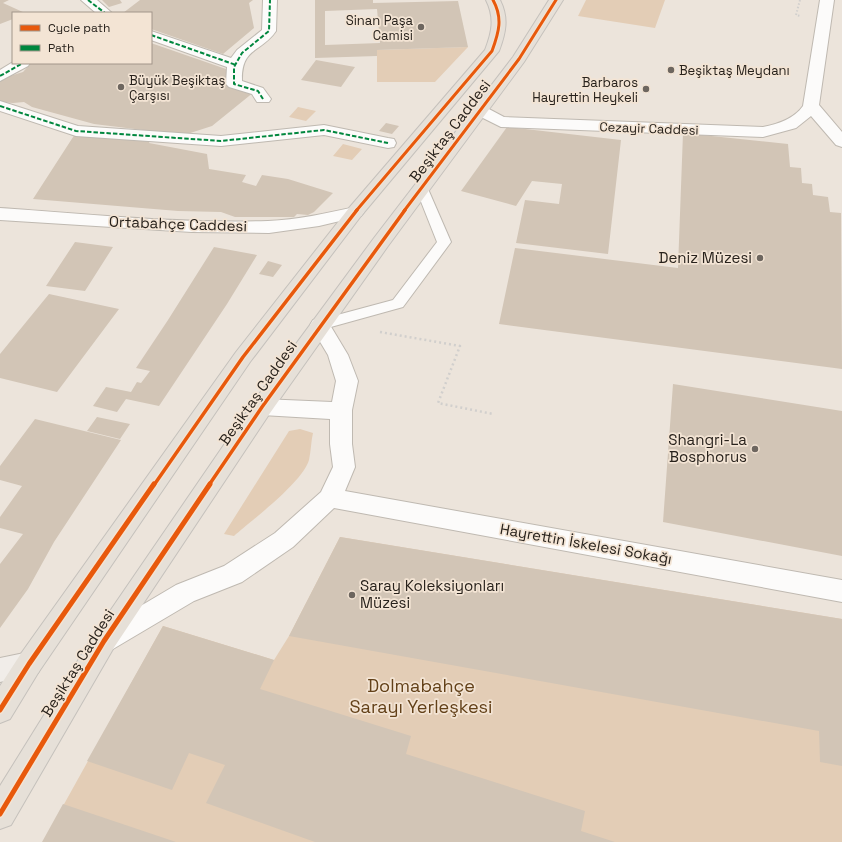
<svg xmlns="http://www.w3.org/2000/svg" width="842" height="842" viewBox="0 0 842 842" font-family="'Space Grotesk',sans-serif">
  <rect width="100%" height="100%" fill="#ece4db"/>
  <path fill="#e3cdb6" d="M 586,0 L 665,0 L 655,28 L 578,16 Z
    M 468,47 L 435,82 L 377,82 L 377,50 Z
    M 298,107 L 316,111 L 306,121 L 289,117 Z
    M 343,144 L 362,149 L 352,160 L 333,156 Z
    M 300,429 L 313,433 C 311,441 311,451 309,460 C 302,483 252,520 234,536 L 224,534 L 289,431 Z
    M 340,537 L 842,619 L 842,842 L 43,842 L 163,626 L 274,660 L 289,636 Z"/>
  <path fill="#d2c5b6" fill-rule="evenodd" d="M 0,0 L 9,0 L 3,3 L 25,13 L 13,13 L 13,19 L 0,24 Z
    M 102,0 L 120,0 L 122,3 L 109,7 Z
    M 140,0 L 253,0 L 249,3 L 254,28 L 223,54 L 151,29 L 151,13 L 123,13 Z
    M 315,0 L 373,0 L 373,3 L 458,1 L 468,47 L 377,50 L 377,56 L 315,58 ZM 377,9 L 380,43 L 325,45 L 325,11 Z
    M 151,43 L 226,69 L 229,83 L 254,92 L 212,126 L 184,135 L 94,124 L 32,107 L 24,102 L 13,103 L 0,102 L 0,79 L 23,72 L 31,63 L 151,63 Z
    M 316,60 L 355,67 L 341,87 L 301,80 Z
    M 386,123 L 399,126 L 392,134 L 379,131 Z
    M 507,127 L 621,140 L 608,254 L 516,243 L 525,200 L 559,204 L 562,184 L 532,181 L 516,206 L 461,191 Z
    M 683,133 L 788,144 L 790,167 L 801,168 L 802,183 L 812,184 L 813,195 L 828,197 L 830,212 L 841,213 L 842,369 L 499,324 L 515,248 L 678,268 Z
    M 75,134 L 151,139 L 149,143 L 207,154 L 209,169 L 246,175 L 242,182 L 256,186 L 262,175 L 288,179 L 333,193 L 314,212 L 308,215 L 297,214 L 294,217 L 235,217 L 221,212 L 178,211 L 33,199 Z
    M 75,242 L 113,247 L 85,291 L 46,286 Z
    M 214,247 L 257,255 L 227,304 L 159,406 L 126,399 L 117,412 L 93,406 L 106,387 L 131,392 L 137,382 L 141,383 L 150,371 L 136,368 L 168,320 Z
    M 268,261 L 282,265 L 273,277 L 259,274 Z
    M 49,294 L 119,309 L 57,392 L 0,378 L 0,354 Z
    M 673,384 L 842,411 L 842,556 L 663,522 Z
    M 97,417 L 130,424 L 120,439 L 87,431 Z
    M 35,419 L 121,440 L 54,542 L 28,589 L 0,628 L 0,564 L 23,534 L 0,528 L 0,517 L 22,486 L 0,480 L 0,466 Z
    M 340,537 L 842,619 L 842,766 L 820,762 L 819,731 L 289,636 Z
    M 163,626 L 274,660 L 260,689 L 411,736 L 406,754 L 585,811 L 581,831 L 615,842 L 315,842 L 206,803 L 225,765 L 189,753 L 172,790 L 87,761 Z
    M 63,804 L 176,842 L 42,842 Z"/>
  <g fill="none" stroke-linecap="round" stroke-linejoin="round">
    <g stroke="#bfb9b1" stroke-width="2">
      <path id="service" d="M 422,185 L 428,189 L 451,242 L 403,307 L 320,330 L 315,329 L 313,325 L 315,321 L 393,300 L 437,242 L 416,189 Z"/>
    </g>
    <g stroke="#bfb9b1" stroke-width="2">
      <path id="pedestrian" d="M 81,0 L 97,0 L 112,13 L 96,13 Z
        M 263,0 L 277,0 L 276,31 C 261,53 241,47 242,81 L 263,88 L 271,99 L 269,102 L 257,102 L 252,94 L 229,87 L 226,84 L 227,67 L 151,40 L 151,31 L 231,58 L 237,50 L 262,30 Z
        M 13,62 L 30,63 L 28,66 L 0,81 L 0,70 Z
        M 0,101 L 78,126 L 221,136 L 324,125 L 388,138 L 394,139 L 396,143 L 394,147 L 388,148 L 324,135 L 221,146 L 76,136 L 0,111 Z"/>
    </g>
    <g stroke="#bfb9b1" stroke-width="2">
      <path id="minor" d="M 820,0 L 834,0 L 819,105 L 842,132 L 842,147 L 836,145 L 811,116 L 796,128 L 763,137 L 501,127 L 475,114 L 473,111 L 475,108 L 487,108 L 504,117 L 763,127 C 778,124 794,119 803,106 Z
        M 320,318 L 327,320 L 348,355 L 358,381 L 352,410 L 352,444 L 355,467 L 345,491 L 842,580 L 842,602 L 334,508 L 293,547 L 242,582 L 194,601 L 113,649 L 104,653 L 95,649 L 91,641 L 95,633 L 176,585 L 224,566 L 275,533 L 321,492 L 333,467 L 330,444 L 330,419 L 262,415 L 254,413 L 251,407 L 254,401 L 262,399 L 332,402 L 336,381 L 328,355 L 310,325 L 313,320 Z"/>
    </g>
    <g stroke="#bfb9b1" stroke-width="2">
      <path id="tertiary" d="M 355,207 L 361,208 L 364,212 L 361,216 L 319,226 L 269,233 L 192,232 L 0,220 L 0,208 C 88,214 180,224 268,221 C 297,220 327,213 355,207 Z"/>
    </g>
    <g stroke="#bfb9b1" stroke-width="2">
      <path id="secondary" d="M 29,652 L 38,655 L 42,664 L 38,673 L 0,682 L 0,658 Z"/>
    </g>
    <g stroke="#c5c1bc" stroke-width="2">
      <path id="primary" d="M 486,0 L 500,0 C 509,18 506,32 499,51 L 361,216 L 250,362 L 38,673 L 10,719 L 0,723 L 0,686 L 20,655 L 236,352 L 349,208 L 485,50 C 492,32 495,18 486,0 Z
        M 549,0 L 563,0 L 524,62 L 388,246 L 270,413 L 113,649 L 11,825 L 0,829 L 0,786 L 95,633 L 254,401 L 374,238 L 513,57 Z"/>
    </g>
    <path stroke="#d1cfcd" stroke-width="2" stroke-dasharray="1.5 2" stroke-linecap="butt" d="M 800,0 L 796,15 L 800,16"/>
    <path stroke="#d1cfcd" stroke-width="2.5" stroke-dasharray="2 3" stroke-linecap="butt" d="M 380,332 L 460,346 L 438,403 L 493,414"/>
    <use href="#service" fill="#fcfbfa" fill-rule="evenodd"/>
    <use href="#pedestrian" fill="#fcfbfa" fill-rule="evenodd"/>
    <use href="#minor" fill="#fcfbfa" fill-rule="evenodd"/>
    <use href="#tertiary" fill="#fcfbfa" fill-rule="evenodd"/>
    <use href="#secondary" fill="#f1ede9" fill-rule="evenodd"/>
    <use href="#primary" fill="#e6e0d8" fill-rule="evenodd"/>
    <path stroke="#00873e" stroke-width="2" stroke-dasharray="4.5 2" stroke-linecap="butt" d="M 88,0 L 105,13
      M 151,35 L 236,65
      M 0,76 L 23,63
      M 263,99 L 258,91 L 234,84 L 234,67 L 242,53 L 269,31 L 270,0
      M 0,106 L 76,131 L 221,141 L 324,130 L 388,143"/>
    <g stroke="#f3e4d4" stroke-width="5">
      <path id="cycleway-far2" d="M 356,211 L 492,51 C 499,32 503,18 493,0
        M 404,211 L 519,59 L 556,0"/>
    </g>
    <g stroke="#f3e4d4" stroke-width="6">
      <path id="cycleway-far1" d="M 154,485 L 243,357 L 357,210
        M 209,485 L 262,407 L 405,210"/>
    </g>
    <g stroke="#f3e4d4" stroke-width="8">
      <path id="cycleway" d="M 0,710 L 29,664 L 154,484
        M 0,814 L 104,641 L 210,484"/>
    </g>
    <use href="#cycleway-far2" stroke="#e8590c" stroke-width="3"/>
    <use href="#cycleway-far1" stroke="#e8590c" stroke-width="3.5"/>
    <use href="#cycleway" stroke="#e8590c" stroke-width="5"/>
  </g>
  <g fill="#6d665f" stroke="#f3e4d4" stroke-width="1.5">
    <circle cx="421" cy="27" r="4"/>
    <circle cx="671" cy="70" r="4"/>
    <circle cx="121" cy="87" r="4"/>
    <circle cx="646" cy="89" r="4"/>
    <circle cx="760" cy="258" r="4"/>
    <circle cx="755" cy="449" r="4"/>
    <circle cx="352" cy="595" r="4"/>
  </g>
  <g text-anchor="middle" stroke-width="3.5" stroke-linejoin="round" paint-order="stroke">
    <g font-size="13" fill="#28221c" stroke="#f3e4d4" text-anchor="end">
      <text x="413" y="25">Sinan Paşa<tspan x="413" dy="15">Camisi</tspan></text>
      <text x="679" y="75" text-anchor="start">Beşiktaş Meydanı</text>
      <text x="129" y="85" text-anchor="start">Büyük Beşiktaş<tspan x="129" dy="15">Çarşısı</tspan></text>
      <text x="638" y="87">Barbaros<tspan x="638" dy="15">Hayrettin Heykeli</tspan></text>
    </g>
    <g font-size="13" fill="#28221c" stroke="#f3e4d4">
      <text transform="translate(649 128) rotate(2)" y="5">Cezayir Caddesi</text>
    </g>
    <g font-size="15" fill="#28221c" stroke="#f3e4d4">
      <text transform="translate(450 131) rotate(-53)" y="5">Beşiktaş Caddesi</text>
      <text transform="translate(178 224) rotate(2)" y="5">Ortabahçe Caddesi</text>
      <text transform="translate(258 393) rotate(-55)" y="5">Beşiktaş Caddesi</text>
      <text transform="translate(586 544) rotate(10)" y="5">Hayrettin İskelesi Sokağı</text>
      <text transform="translate(78 663) rotate(-58)" y="5">Beşiktaş Caddesi</text>
    </g>
    <g font-size="15" fill="#28221c" stroke="#f3e4d4" text-anchor="end">
      <text x="752" y="263">Deniz Müzesi</text>
      <text x="747" y="445">Shangri-La<tspan x="747" dy="17">Bosphorus</tspan></text>
      <text x="360" y="591" text-anchor="start">Saray Koleksiyonları<tspan x="360" dy="17">Müzesi</tspan></text>
    </g>
    <g font-size="18" fill="#634119" stroke="#f3e4d4">
      <text x="421" y="692">Dolmabahçe<tspan x="421" dy="21">Sarayı Yerleşkesi</tspan></text>
    </g>
  </g>
  <rect x="12" y="12" width="140" height="52" fill="#f3e4d4" stroke="#a2968a"/>
  <rect x="20" y="25" width="20" height="6" fill="#e8590c" stroke="#a2968a"/>
  <text x="48" y="32" font-size="12" fill="#28221c">Cycle path</text>
  <rect x="20" y="45" width="20" height="6" fill="#00873e" stroke="#a2968a"/>
  <text x="48" y="52" font-size="12" fill="#28221c">Path</text>
</svg>
